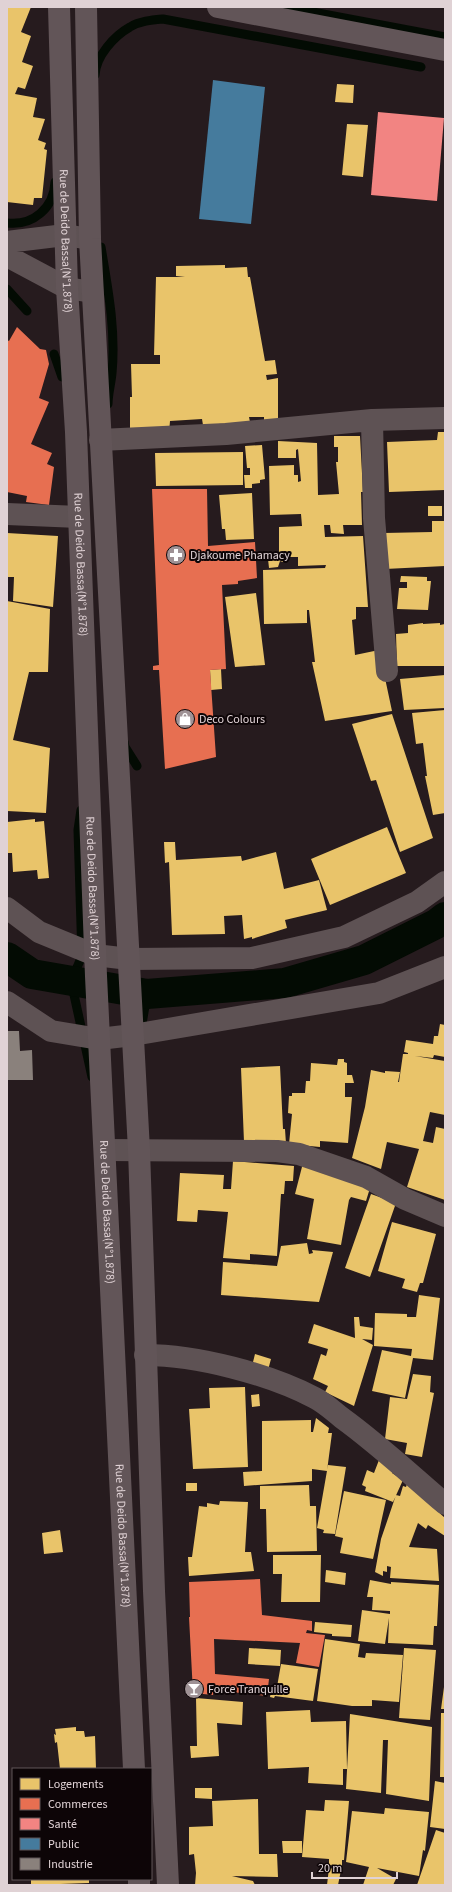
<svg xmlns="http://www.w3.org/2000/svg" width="452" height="1892" font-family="'Source Sans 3',sans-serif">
<rect width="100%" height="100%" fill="#261b1e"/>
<!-- homes -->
<path fill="#e9c46a" d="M 7,7 L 31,7 L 21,32 L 31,36 L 22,62 L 33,66 L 25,89 L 18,87 L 15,94 L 37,98 L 33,117 L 45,119 L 38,140 L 46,143 L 44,149 L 47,150 L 42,198 L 34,198 L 33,205 L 7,202 Z
M 337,84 L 354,85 L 353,103 L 335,102 Z
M 347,124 L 368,125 L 363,177 L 342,175 Z
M 225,265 L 225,268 L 247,267 L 248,277 L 250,277 L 265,361 L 275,360 L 277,374 L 266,375 L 267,380 L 278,378 L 278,421 L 264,420 L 264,417 L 249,417 L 250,422 L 203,425 L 202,419 L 170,421 L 169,433 L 130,433 L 130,397 L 132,397 L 131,364 L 160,364 L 160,355 L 154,355 L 156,277 L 185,277 L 176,276 L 176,266 Z
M 438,432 L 445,432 L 445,490 L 389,492 L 387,442 L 437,440 Z
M 334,436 L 360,436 L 363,492 L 361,492 L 362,525 L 343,525 L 344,534 L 331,533 L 330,525 L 324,525 L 325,537 L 363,536 L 368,607 L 356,607 L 356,619 L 352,620 L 355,655 L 379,650 L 392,711 L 325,721 L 312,662 L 315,662 L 309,610 L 307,610 L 307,623 L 264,624 L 263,570 L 325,568 L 326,565 L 298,566 L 298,557 L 279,557 L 279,527 L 302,526 L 301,514 L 270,515 L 269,466 L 294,465 L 294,475 L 298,475 L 298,482 L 301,481 L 298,449 L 296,450 L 296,458 L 278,458 L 278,441 L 317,443 L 318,495 L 339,494 L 336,462 L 338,462 L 338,447 L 334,447 Z
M 262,445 L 265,479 L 260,480 L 260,483 L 252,484 L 252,488 L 245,488 L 244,475 L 250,475 L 250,468 L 247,468 L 245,446 Z
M 243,452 L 243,485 L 156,486 L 155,453 Z
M 252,493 L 254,539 L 226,540 L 225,529 L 222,529 L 219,495 Z
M 428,506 L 442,506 L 442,516 L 428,516 Z
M 432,521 L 445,521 L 445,566 L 385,569 L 384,533 L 432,532 Z
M 7,533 L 58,536 L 53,607 L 13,601 L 14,577 L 7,577 Z
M 276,557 L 284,559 L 283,562 L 280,561 L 278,567 L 269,568 L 268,559 Z
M 401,576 L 427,577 L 427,581 L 431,581 L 428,610 L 397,609 L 399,588 L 407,588 L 407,582 L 400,582 Z
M 256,593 L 265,665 L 235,667 L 225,597 Z
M 7,601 L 50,609 L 48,672 L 29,672 L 13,740 L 50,748 L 46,813 L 7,811 Z
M 423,623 L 423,624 L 440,623 L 440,625 L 445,624 L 445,666 L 397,666 L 396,634 L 408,633 L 408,625 Z
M 221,669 L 222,689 L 211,690 L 210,670 Z
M 445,675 L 445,708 L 404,710 L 400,679 Z
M 445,710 L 445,813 L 433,815 L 425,776 L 427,776 L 423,743 L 416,744 L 412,713 Z
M 392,714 L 433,838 L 400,852 L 376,780 L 371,781 L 352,724 Z
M 35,819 L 35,822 L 44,821 L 49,878 L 38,879 L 37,870 L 13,872 L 12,853 L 7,853 L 7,822 Z
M 387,827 L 406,873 L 330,905 L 311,859 Z
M 164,842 L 175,842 L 176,860 L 241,856 L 242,861 L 276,852 L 284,889 L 319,880 L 327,910 L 285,920 L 287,928 L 252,939 L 252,937 L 244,939 L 242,915 L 224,916 L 225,934 L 172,935 L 169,862 L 165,863 Z
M 440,1024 L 445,1025 L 445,1057 L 434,1055 L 433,1058 L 415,1056 L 445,1061 L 445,1115 L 430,1112 L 423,1141 L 433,1143 L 436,1127 L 445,1129 L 445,1200 L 407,1187 L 419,1149 L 387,1142 L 381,1169 L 352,1158 L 365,1107 L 371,1070 L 385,1073 L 385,1071 L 400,1072 L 398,1082 L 399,1082 L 403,1054 L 408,1054 L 408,1053 L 404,1052 L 406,1040 L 433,1044 L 434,1036 L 438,1036 Z
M 338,1059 L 344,1059 L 344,1062 L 347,1063 L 347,1075 L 352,1075 L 354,1083 L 345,1083 L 345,1097 L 352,1097 L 348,1143 L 320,1141 L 320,1147 L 289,1144 L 292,1114 L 288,1113 L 289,1096 L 292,1096 L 292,1093 L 305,1093 L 306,1081 L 310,1081 L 311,1063 L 337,1065 Z
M 280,1066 L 283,1129 L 285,1129 L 286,1144 L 244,1142 L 241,1068 Z
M 233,1161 L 294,1166 L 293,1181 L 285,1181 L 284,1194 L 281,1194 L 277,1256 L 250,1254 L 250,1260 L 223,1258 L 228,1212 L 198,1210 L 197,1222 L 177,1221 L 180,1173 L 224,1175 L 223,1189 L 231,1189 Z
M 303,1163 L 370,1188 L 366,1201 L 351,1197 L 349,1200 L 341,1245 L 307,1239 L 314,1199 L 295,1194 Z
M 371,1194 L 396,1203 L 370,1277 L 345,1268 Z
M 392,1222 L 436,1234 L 423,1283 L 420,1283 L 417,1292 L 402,1288 L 405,1279 L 378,1271 Z
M 307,1243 L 309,1254 L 313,1253 L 312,1250 L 333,1252 L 319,1302 L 221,1295 L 223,1262 L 277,1266 L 281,1246 Z
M 419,1295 L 440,1298 L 433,1360 L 413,1358 L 405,1398 L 372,1391 L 382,1350 L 411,1356 L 412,1349 L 374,1346 L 375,1313 L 407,1314 L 407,1317 L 416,1317 Z
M 354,1317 L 359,1317 L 360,1326 L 373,1328 L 372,1340 L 362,1339 L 373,1345 L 354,1406 L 325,1392 L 328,1386 L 313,1379 L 321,1354 L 326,1356 L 328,1349 L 308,1343 L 314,1324 L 355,1338 Z
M 255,1354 L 271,1359 L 268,1370 L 252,1366 Z
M 413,1374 L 431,1376 L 430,1392 L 434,1393 L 422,1457 L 405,1454 L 407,1443 L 385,1439 L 390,1397 L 407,1399 Z
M 245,1387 L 248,1467 L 193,1469 L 189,1409 L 210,1408 L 209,1388 Z
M 259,1394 L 260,1406 L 252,1407 L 251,1395 Z
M 316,1418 L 329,1428 L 328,1433 L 332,1433 L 327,1471 L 312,1469 L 312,1481 L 244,1486 L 243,1472 L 262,1471 L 262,1421 L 311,1420 L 311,1432 L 313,1432 Z
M 379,1460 L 393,1470 L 392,1473 L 403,1480 L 393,1502 L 365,1491 L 366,1487 L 362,1485 L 367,1470 L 374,1473 Z
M 328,1465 L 346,1467 L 335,1534 L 323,1533 L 324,1530 L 317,1528 Z
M 186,1483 L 197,1483 L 197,1491 L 186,1491 Z
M 407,1484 L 445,1518 L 445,1536 L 428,1525 L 426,1529 L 418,1523 L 409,1547 L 437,1549 L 439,1581 L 390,1578 L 391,1567 L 387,1566 L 387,1572 L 383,1571 L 383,1576 L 375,1572 L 381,1539 L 396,1495 L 400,1496 L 403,1486 L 406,1487 Z
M 309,1485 L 310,1506 L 316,1506 L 317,1551 L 267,1552 L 266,1509 L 260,1509 L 260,1486 Z
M 344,1491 L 386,1500 L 373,1559 L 340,1553 L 343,1538 L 335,1536 Z
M 220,1501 L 248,1502 L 245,1552 L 251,1552 L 254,1571 L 189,1576 L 188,1557 L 192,1557 L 199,1506 L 207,1507 L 207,1503 L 219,1505 Z
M 60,1530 L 63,1552 L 44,1554 L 42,1533 Z
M 273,1555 L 321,1555 L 320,1602 L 281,1602 L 282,1574 L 273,1574 Z
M 326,1570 L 346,1573 L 345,1585 L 325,1582 Z
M 370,1580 L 391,1584 L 391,1582 L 439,1585 L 437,1626 L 434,1626 L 433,1645 L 388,1643 L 389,1618 L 385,1644 L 358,1641 L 362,1610 L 390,1614 L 390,1611 L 372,1610 L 373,1597 L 367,1597 Z
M 315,1622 L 352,1625 L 351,1637 L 332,1636 L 332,1634 L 314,1632 Z
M 325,1639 L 360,1644 L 358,1657 L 365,1658 L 366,1653 L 403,1655 L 399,1702 L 372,1700 L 372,1706 L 352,1706 L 317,1701 Z
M 249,1648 L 281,1650 L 280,1666 L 248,1664 Z
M 404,1648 L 436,1650 L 430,1720 L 399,1718 Z
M 281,1664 L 318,1669 L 313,1701 L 275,1696 L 274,1698 L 270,1697 L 272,1686 L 277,1687 Z
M 444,1687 L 445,1687 L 445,1709 L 441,1709 Z
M 196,1698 L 243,1702 L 242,1725 L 217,1723 L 219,1756 L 191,1758 L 190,1746 L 197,1746 Z
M 310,1710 L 311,1722 L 346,1721 L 347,1769 L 343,1769 L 343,1785 L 308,1783 L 309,1767 L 268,1769 L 266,1712 Z
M 441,1713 L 445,1713 L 445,1777 L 440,1777 Z
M 350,1714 L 432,1727 L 429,1801 L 386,1794 L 388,1740 L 383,1740 L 381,1793 L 346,1789 Z
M 76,1727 L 76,1731 L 84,1731 L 85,1737 L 95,1736 L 96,1769 L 60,1769 L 57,1742 L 55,1743 L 54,1734 L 56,1735 L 55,1729 Z
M 435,1781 L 445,1783 L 445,1829 L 430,1827 Z
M 195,1788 L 212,1788 L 212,1799 L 195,1798 Z
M 258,1799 L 259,1854 L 277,1854 L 278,1877 L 232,1876 L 253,1881 L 255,1885 L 195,1885 L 196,1873 L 194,1854 L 189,1855 L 189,1827 L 213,1826 L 212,1801 Z
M 325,1800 L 349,1801 L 344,1860 L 342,1860 L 342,1866 L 329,1865 L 329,1859 L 302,1857 L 306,1810 L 324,1811 Z
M 385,1808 L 429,1812 L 425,1851 L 423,1850 L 419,1876 L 377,1868 L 396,1879 L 393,1885 L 363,1885 L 369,1867 L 346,1862 L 352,1811 L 384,1814 Z
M 436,1830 L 445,1833 L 445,1885 L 417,1885 Z
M 282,1841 L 302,1841 L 302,1853 L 283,1853 Z
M 329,1868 L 341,1870 L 338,1885 L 327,1885 Z
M 31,1879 L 89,1879 L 89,1883 L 31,1885 Z"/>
<!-- shops -->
<path fill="#e76f51" d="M 17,327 L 40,349 L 46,350 L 49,364 L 39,398 L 49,402 L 31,444 L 52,453 L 47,464 L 54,467 L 49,505 L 26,502 L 27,496 L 7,492 L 7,340 L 9,341 Z
M 152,489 L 207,489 L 208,546 L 255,542 L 257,578 L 238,581 L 238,584 L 222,585 L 226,669 L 210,670 L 216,757 L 165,769 L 159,670 L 153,670 L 153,666 L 159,665 Z
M 260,1579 L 262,1615 L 312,1621 L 312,1631 L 307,1630 L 306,1633 L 325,1635 L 319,1667 L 296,1663 L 300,1643 L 214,1639 L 215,1674 L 269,1679 L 267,1696 L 214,1690 L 213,1695 L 193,1693 L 189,1617 L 190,1617 L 189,1582 Z"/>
<!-- health -->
<path fill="#f28482" d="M 378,112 L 444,118 L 437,201 L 371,195 Z"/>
<!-- public -->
<path fill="#457b9d" d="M 213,80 L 265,87 L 251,224 L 199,219 Z"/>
<!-- industry -->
<path fill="#8a817c" d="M 7,1031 L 19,1031 L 20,1051 L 32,1050 L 33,1080 L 7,1080 Z"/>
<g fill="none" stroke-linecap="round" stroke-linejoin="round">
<!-- stream -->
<path stroke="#030b03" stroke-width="9" d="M 286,7 L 445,37
M 95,75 C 96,56 114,36 130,27 C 140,21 152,20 163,19 L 421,67
M 7,223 C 33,226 54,208 55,182
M 101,247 C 108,289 116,330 112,373 C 111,384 108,394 108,404
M 7,289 L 27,311
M 54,354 L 62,377
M 124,742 L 125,747 L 137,766
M 81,810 L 78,830 L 82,956 L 71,981 L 92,1077
M 141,1030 L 147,994"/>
<!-- canal -->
<path stroke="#030b03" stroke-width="30" d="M 7,957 L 32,974 L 147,994 L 285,983 L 364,960 L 436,924 L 445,917"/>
<!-- street -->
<path stroke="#5e5254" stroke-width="22" d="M 7,242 L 65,235 L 90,239
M 7,256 L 67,288 L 92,292
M 372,420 L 374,518 L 387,671
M 100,440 L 226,434 L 372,420 L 445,418
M 7,514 L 79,517
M 7,908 L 39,932 L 95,955 L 129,959 L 252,958 L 344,937 L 417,902 L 445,882
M 7,1002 L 51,1031 L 99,1039 L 133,1035 L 379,993 L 445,967
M 105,1150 L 277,1151 L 299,1154 L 366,1177 L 405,1199 L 445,1216
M 145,1355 C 197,1355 269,1374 315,1398 C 325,1403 333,1411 342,1418 C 378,1444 411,1475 445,1504"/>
<!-- secondary -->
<g stroke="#625558" stroke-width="22">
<path id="s1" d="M 59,7 L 67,288 L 76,432 L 96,976 L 134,1769"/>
<path d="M 86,7 L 90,239 L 139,1150 L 154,1591 L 168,1885"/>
<path d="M 218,7 L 445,50"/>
<path d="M 139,1879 L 139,1885"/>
</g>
</g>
<!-- icons -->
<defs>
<g id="pharmacy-disc" transform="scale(1)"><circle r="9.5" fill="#9f9295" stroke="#0d0507"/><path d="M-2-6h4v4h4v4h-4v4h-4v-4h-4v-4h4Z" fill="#fff"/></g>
<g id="shop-disc" transform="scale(1)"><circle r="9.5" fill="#9f9295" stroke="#0d0507"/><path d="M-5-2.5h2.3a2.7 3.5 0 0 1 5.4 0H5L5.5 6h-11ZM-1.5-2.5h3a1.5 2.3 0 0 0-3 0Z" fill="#fff"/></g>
<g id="bar-disc" transform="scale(1)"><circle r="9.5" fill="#9f9295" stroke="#0d0507"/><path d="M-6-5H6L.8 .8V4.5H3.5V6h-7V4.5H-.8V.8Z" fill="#fff"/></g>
</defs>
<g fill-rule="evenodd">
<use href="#pharmacy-disc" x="176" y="555"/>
<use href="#shop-disc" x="185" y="719"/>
<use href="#bar-disc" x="194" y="1689"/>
</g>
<g text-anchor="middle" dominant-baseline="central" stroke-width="4" stroke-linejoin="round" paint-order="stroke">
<!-- street labels -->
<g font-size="12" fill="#e0d2d5" stroke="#0d0507">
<text stroke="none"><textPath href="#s1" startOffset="234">Rue de Deido Bassa(N°1.878)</textPath></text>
<text stroke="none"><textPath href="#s1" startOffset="558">Rue de Deido Bassa(N°1.878)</textPath></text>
<text stroke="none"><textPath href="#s1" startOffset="882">Rue de Deido Bassa(N°1.878)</textPath></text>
<text stroke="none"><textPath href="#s1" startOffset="1206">Rue de Deido Bassa(N°1.878)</textPath></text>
<text stroke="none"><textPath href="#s1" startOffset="1530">Rue de Deido Bassa(N°1.878)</textPath></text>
</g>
<!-- poi labels -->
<g font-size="12" fill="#e0d2d5" stroke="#0d0507" text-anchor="start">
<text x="190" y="555">Djakoume Phamacy</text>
<text x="199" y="719">Deco Colours</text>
<text x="208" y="1689">Force Tranquille</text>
</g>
</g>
<!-- border -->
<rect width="452" height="1892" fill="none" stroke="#e0d2d5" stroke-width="16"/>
<!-- legend -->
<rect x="12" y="1768" width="140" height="112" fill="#0d0507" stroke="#615759"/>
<rect x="20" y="1778" width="20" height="12" fill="#e9c46a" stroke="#615759"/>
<text x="48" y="1788" font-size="12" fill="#e0d2d5">Logements</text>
<rect x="20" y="1798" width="20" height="12" fill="#e76f51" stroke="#615759"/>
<text x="48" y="1808" font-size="12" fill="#e0d2d5">Commerces</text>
<rect x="20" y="1818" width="20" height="12" fill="#f28482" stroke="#615759"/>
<text x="48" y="1828" font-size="12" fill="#e0d2d5">Santé</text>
<rect x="20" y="1838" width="20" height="12" fill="#457b9d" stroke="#615759"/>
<text x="48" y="1848" font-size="12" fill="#e0d2d5">Public</text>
<rect x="20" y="1858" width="20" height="12" fill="#8a817c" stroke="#615759"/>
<text x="48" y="1868" font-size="12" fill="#e0d2d5">Industrie</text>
<!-- scale -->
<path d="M312 1872v6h85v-6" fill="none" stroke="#e0d2d5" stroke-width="2"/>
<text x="318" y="1872" font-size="12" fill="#e0d2d5" stroke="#0d0507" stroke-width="3" paint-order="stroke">20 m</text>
</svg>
